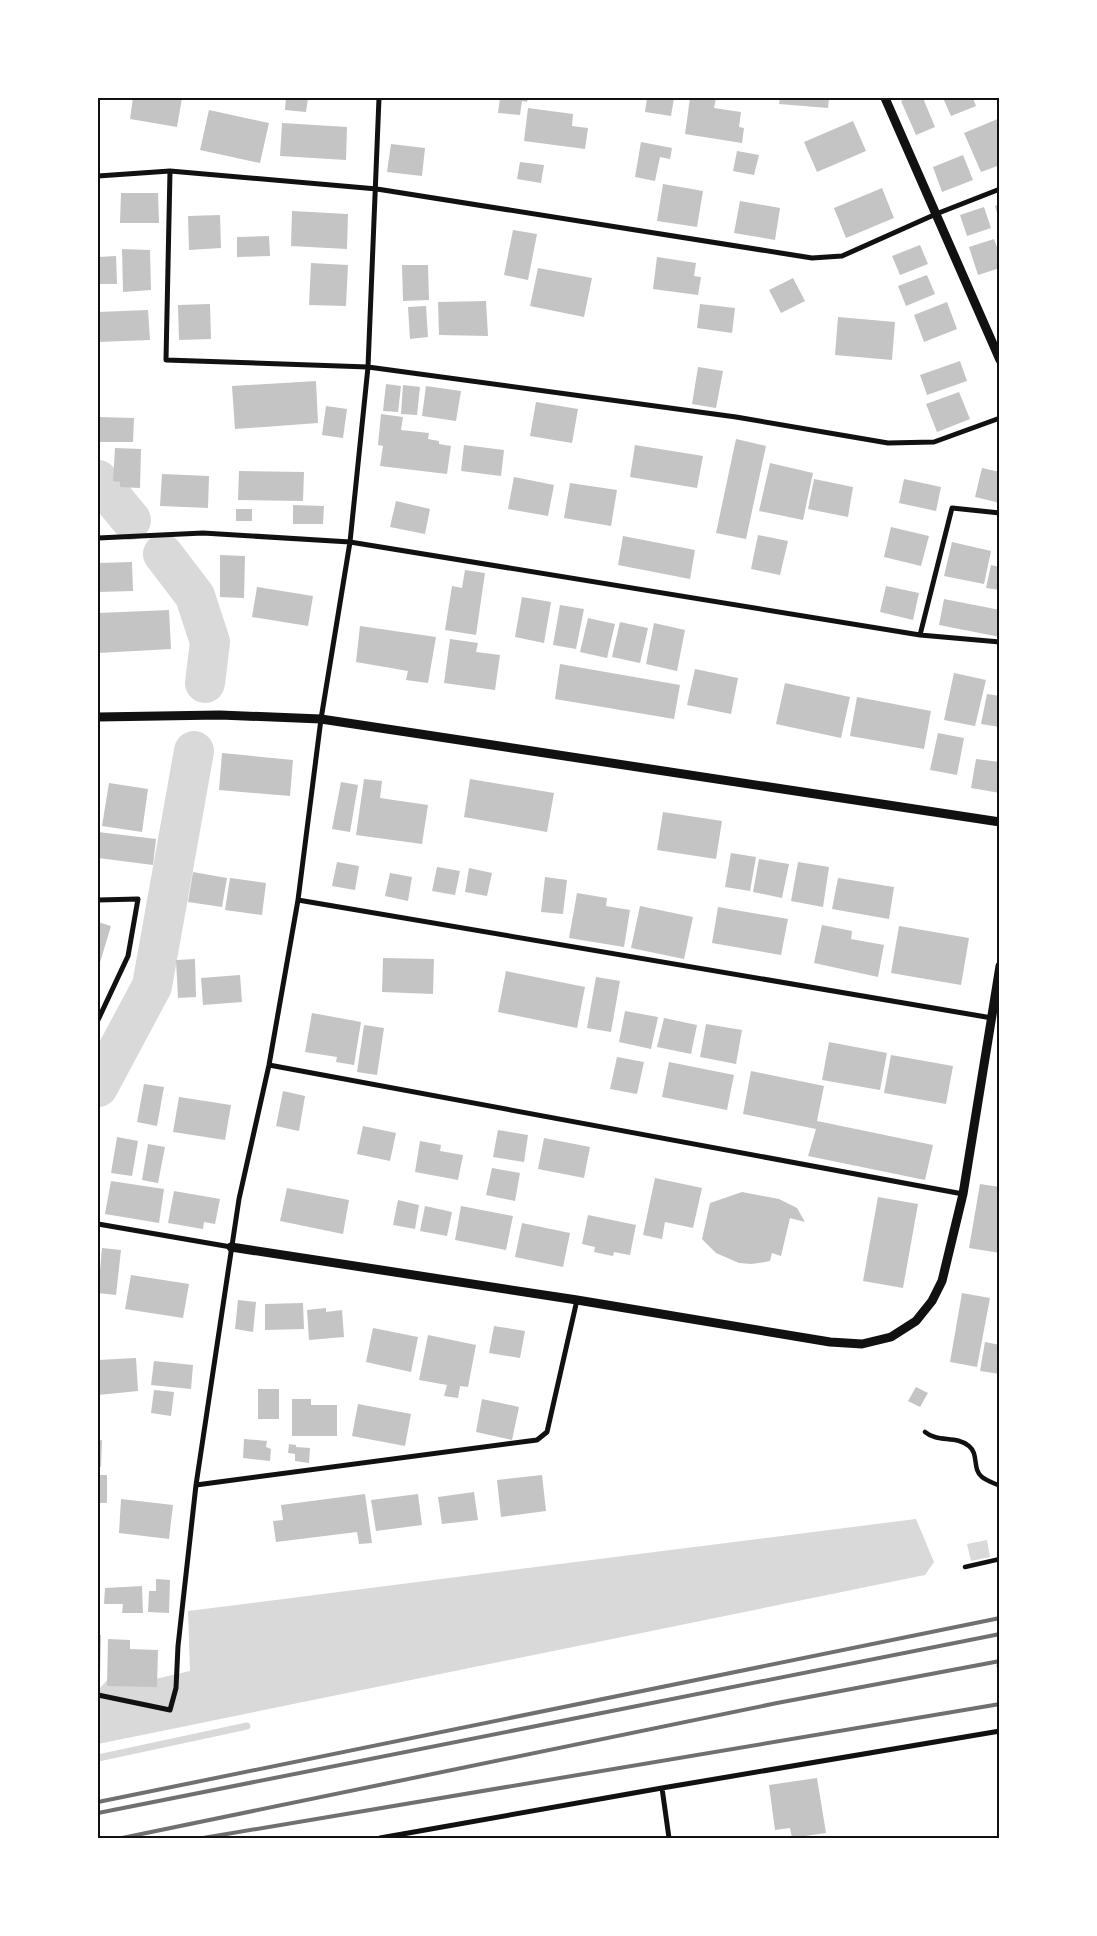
<svg xmlns="http://www.w3.org/2000/svg" width="1097" height="1936" font-family="Karla,sans-serif">
<rect width="100%" height="100%" fill="#fff"/>
<!-- water -->
<path fill="#d9d9d9" d="M 916,1519 L 934,1562 L 925,1575 L 98,1744 L 98,1690 L 110,1677 L 155,1679 L 190,1671 L 188,1611 Z
M 987,1540 L 990,1557 L 971,1561 L 967,1544 Z"/>
<g fill="none" stroke-linecap="round" stroke-linejoin="round">
<!-- stream -->
<path stroke="#d9d9d9" stroke-width="7" d="M 98,1758 L 247,1726"/>
<!-- river -->
<path stroke="#d9d9d9" stroke-width="40" d="M 98,480 L 131,520
M 163,554 L 195,596 L 210,642 L 205,683
M 98,1087 L 152,986 L 194,751"/>
</g>
<!-- building -->
<path fill="#c4c4c4" d="M 133,98 L 182,98 L 177,127 L 130,119 Z
M 286,98 L 308,98 L 306,112 L 285,110 Z
M 500,98 L 528,98 L 527,102 L 522,101 L 520,115 L 498,113 Z
M 647,98 L 674,98 L 671,116 L 645,112 Z
M 690,98 L 716,98 L 714,108 L 741,112 L 739,127 L 744,128 L 742,143 L 685,134 Z
M 780,98 L 829,98 L 828,108 L 779,104 Z
M 909,98 L 923,98 L 935,127 L 916,135 L 901,101 Z
M 943,98 L 973,98 L 976,106 L 951,116 Z
M 528,108 L 573,114 L 572,126 L 588,128 L 585,149 L 524,141 Z
M 209,110 L 269,123 L 260,163 L 200,150 Z
M 1000,118 L 1000,165 L 981,172 L 964,133 Z
M 853,121 L 866,151 L 817,172 L 804,142 Z
M 282,123 L 347,127 L 346,160 L 280,156 Z
M 641,142 L 672,148 L 670,159 L 660,157 L 655,181 L 635,177 Z
M 391,144 L 425,148 L 422,176 L 387,172 Z
M 737,151 L 759,155 L 754,175 L 733,171 Z
M 963,155 L 973,180 L 942,192 L 933,167 Z
M 520,162 L 544,165 L 541,183 L 517,179 Z
M 663,184 L 703,191 L 697,227 L 657,221 Z
M 882,188 L 894,218 L 846,238 L 834,208 Z
M 121,193 L 158,193 L 159,223 L 120,223 Z
M 740,201 L 780,208 L 775,240 L 734,233 Z
M 1000,204 L 1000,219 L 999,219 L 995,206 Z
M 984,207 L 991,228 L 967,236 L 960,215 Z
M 292,211 L 348,214 L 347,249 L 291,246 Z
M 220,215 L 221,248 L 189,250 L 188,216 Z
M 513,230 L 537,234 L 528,280 L 504,275 Z
M 269,236 L 270,256 L 237,257 L 237,237 Z
M 994,239 L 1000,256 L 1000,268 L 978,275 L 969,247 Z
M 920,245 L 928,264 L 900,275 L 892,256 Z
M 122,249 L 150,250 L 151,290 L 123,292 Z
M 116,256 L 117,284 L 98,284 L 98,257 Z
M 657,257 L 696,263 L 694,276 L 701,277 L 698,295 L 653,289 Z
M 311,263 L 348,265 L 346,306 L 309,305 Z
M 402,265 L 428,265 L 429,300 L 403,301 Z
M 538,268 L 592,278 L 584,317 L 530,306 Z
M 927,275 L 935,294 L 906,306 L 898,286 Z
M 793,278 L 805,301 L 781,313 L 769,290 Z
M 486,301 L 488,336 L 439,335 L 438,302 Z
M 947,302 L 957,329 L 924,342 L 914,315 Z
M 210,304 L 211,339 L 179,340 L 178,305 Z
M 700,304 L 735,308 L 732,333 L 697,328 Z
M 426,306 L 428,337 L 410,339 L 408,307 Z
M 148,310 L 150,340 L 98,342 L 98,312 Z
M 838,317 L 895,322 L 892,360 L 835,355 Z
M 960,361 L 967,381 L 927,395 L 920,375 Z
M 698,367 L 723,371 L 716,408 L 692,404 Z
M 316,381 L 318,423 L 235,429 L 232,386 Z
M 386,384 L 401,386 L 398,412 L 383,411 Z
M 403,385 L 420,387 L 417,415 L 401,414 Z
M 426,386 L 461,391 L 456,421 L 422,416 Z
M 959,392 L 970,419 L 937,432 L 926,404 Z
M 536,402 L 578,409 L 572,443 L 530,436 Z
M 326,406 L 347,409 L 343,438 L 322,435 Z
M 381,414 L 403,417 L 401,430 L 429,433 L 428,439 L 439,441 L 439,444 L 451,446 L 447,474 L 380,466 L 383,446 L 378,445 Z
M 98,417 L 134,418 L 133,442 L 98,442 Z
M 736,439 L 766,446 L 746,539 L 716,533 Z
M 464,445 L 504,450 L 501,476 L 461,471 Z
M 635,445 L 703,456 L 697,488 L 630,477 Z
M 115,448 L 141,449 L 140,488 L 120,487 L 120,482 L 113,481 Z
M 770,463 L 813,473 L 803,520 L 759,511 Z
M 982,468 L 1000,472 L 1000,503 L 975,497 Z
M 239,471 L 304,472 L 303,501 L 238,500 Z
M 162,474 L 209,476 L 208,508 L 160,506 Z
M 514,477 L 554,485 L 548,516 L 508,509 Z
M 814,479 L 853,487 L 848,517 L 808,509 Z
M 904,479 L 941,487 L 936,511 L 899,503 Z
M 570,483 L 617,490 L 611,526 L 564,518 Z
M 396,501 L 430,509 L 425,534 L 390,527 Z
M 293,505 L 324,506 L 323,524 L 293,524 Z
M 236,509 L 252,509 L 252,521 L 236,521 Z
M 891,527 L 929,536 L 921,566 L 884,557 Z
M 758,535 L 788,541 L 780,575 L 751,569 Z
M 623,536 L 695,550 L 690,579 L 618,565 Z
M 952,542 L 991,551 L 984,584 L 944,576 Z
M 220,555 L 245,556 L 244,598 L 220,597 Z
M 132,562 L 133,591 L 98,592 L 98,563 Z
M 991,565 L 1000,567 L 1000,590 L 986,588 Z
M 465,570 L 485,573 L 476,635 L 445,630 L 452,586 L 462,588 Z
M 886,586 L 919,593 L 913,620 L 880,612 Z
M 257,587 L 313,596 L 308,626 L 252,617 Z
M 522,597 L 551,602 L 544,643 L 515,637 Z
M 944,599 L 1000,610 L 1000,637 L 939,625 Z
M 560,605 L 584,609 L 576,649 L 553,645 Z
M 169,610 L 171,649 L 98,653 L 98,613 Z
M 588,618 L 615,624 L 607,658 L 580,652 Z
M 620,622 L 648,628 L 640,663 L 612,657 Z
M 654,623 L 685,630 L 677,671 L 646,664 Z
M 360,626 L 436,637 L 428,683 L 406,680 L 408,671 L 356,662 Z
M 450,639 L 478,643 L 476,652 L 500,655 L 495,690 L 444,683 Z
M 560,664 L 680,685 L 674,719 L 555,699 Z
M 695,669 L 738,678 L 731,714 L 687,705 Z
M 954,673 L 986,680 L 975,726 L 944,720 Z
M 785,683 L 850,697 L 841,738 L 776,724 Z
M 987,694 L 1000,696 L 1000,727 L 981,724 Z
M 857,697 L 931,711 L 924,749 L 850,736 Z
M 938,733 L 964,738 L 957,775 L 930,770 Z
M 222,753 L 293,760 L 290,796 L 219,790 Z
M 976,759 L 1000,762 L 1000,793 L 971,788 Z
M 364,779 L 382,781 L 380,798 L 428,805 L 422,844 L 356,835 Z
M 470,779 L 554,793 L 547,832 L 464,817 Z
M 341,782 L 358,785 L 350,832 L 332,829 Z
M 109,783 L 148,789 L 142,832 L 102,826 Z
M 663,812 L 722,821 L 716,859 L 657,850 Z
M 98,832 L 156,839 L 153,865 L 98,858 Z
M 731,853 L 756,857 L 750,891 L 725,887 Z
M 759,859 L 789,864 L 782,898 L 753,892 Z
M 337,862 L 359,866 L 355,890 L 332,886 Z
M 798,862 L 829,867 L 823,907 L 791,901 Z
M 437,867 L 460,871 L 455,895 L 432,891 Z
M 469,868 L 492,873 L 487,896 L 465,892 Z
M 193,872 L 227,878 L 222,907 L 188,902 Z
M 390,873 L 412,877 L 408,901 L 385,896 Z
M 545,877 L 567,880 L 563,914 L 541,912 Z
M 230,878 L 266,883 L 262,915 L 225,910 Z
M 838,878 L 894,887 L 889,919 L 832,909 Z
M 577,893 L 607,898 L 606,906 L 630,910 L 624,947 L 569,938 Z
M 640,906 L 693,917 L 684,959 L 631,948 Z
M 718,907 L 788,919 L 781,955 L 712,943 Z
M 98,922 L 111,926 L 98,969 Z
M 822,925 L 852,931 L 851,939 L 884,945 L 878,977 L 814,963 Z
M 899,926 L 969,938 L 961,985 L 891,973 Z
M 383,958 L 434,959 L 433,994 L 382,992 Z
M 195,959 L 196,997 L 178,998 L 176,960 Z
M 506,971 L 585,987 L 577,1028 L 498,1012 Z
M 240,975 L 242,1002 L 203,1005 L 201,978 Z
M 596,977 L 620,981 L 611,1032 L 587,1028 Z
M 625,1011 L 658,1017 L 651,1049 L 619,1042 Z
M 312,1013 L 361,1022 L 354,1065 L 336,1062 L 337,1057 L 305,1052 Z
M 664,1018 L 697,1025 L 691,1054 L 657,1047 Z
M 706,1024 L 742,1030 L 736,1064 L 700,1057 Z
M 364,1025 L 384,1028 L 377,1075 L 357,1072 Z
M 829,1042 L 887,1053 L 880,1090 L 822,1080 Z
M 891,1055 L 953,1066 L 946,1104 L 884,1093 Z
M 617,1057 L 644,1062 L 637,1094 L 610,1089 Z
M 669,1062 L 734,1075 L 727,1110 L 662,1097 Z
M 751,1071 L 824,1086 L 817,1121 L 933,1145 L 925,1180 L 808,1156 L 816,1129 L 743,1114 Z
M 144,1084 L 164,1087 L 157,1126 L 137,1122 Z
M 283,1091 L 305,1096 L 299,1131 L 276,1126 Z
M 179,1097 L 231,1105 L 225,1140 L 173,1132 Z
M 363,1126 L 396,1133 L 390,1161 L 357,1154 Z
M 498,1130 L 528,1135 L 524,1162 L 493,1157 Z
M 117,1137 L 138,1141 L 132,1176 L 111,1173 Z
M 544,1138 L 590,1147 L 584,1178 L 538,1169 Z
M 420,1141 L 441,1145 L 440,1151 L 463,1155 L 458,1180 L 415,1172 Z
M 148,1144 L 165,1147 L 158,1183 L 142,1180 Z
M 492,1168 L 520,1173 L 515,1201 L 486,1195 Z
M 655,1178 L 702,1188 L 693,1228 L 665,1222 L 662,1239 L 643,1235 Z
M 111,1181 L 164,1189 L 159,1223 L 105,1214 Z
M 980,1184 L 1000,1187 L 1000,1253 L 969,1248 Z
M 287,1188 L 349,1200 L 343,1234 L 280,1221 Z
M 174,1191 L 220,1199 L 215,1224 L 204,1222 L 203,1229 L 168,1223 Z
M 742,1192 L 779,1199 L 797,1208 L 805,1222 L 790,1218 L 781,1256 L 772,1253 L 770,1261 L 765,1262 L 751,1264 L 739,1263 L 716,1253 L 702,1239 L 710,1203 Z
M 878,1197 L 918,1204 L 903,1288 L 863,1281 Z
M 398,1200 L 419,1205 L 415,1229 L 393,1225 Z
M 425,1206 L 452,1212 L 447,1236 L 420,1231 Z
M 461,1206 L 513,1216 L 506,1250 L 455,1240 Z
M 588,1215 L 636,1225 L 630,1255 L 614,1252 L 613,1256 L 594,1252 L 595,1247 L 582,1244 Z
M 522,1223 L 570,1233 L 563,1267 L 515,1257 Z
M 102,1248 L 121,1250 L 116,1295 L 98,1293 Z
M 131,1275 L 189,1284 L 183,1318 L 125,1309 Z
M 962,1293 L 990,1298 L 977,1367 L 950,1362 Z
M 238,1300 L 256,1302 L 253,1332 L 235,1329 Z
M 303,1303 L 304,1329 L 265,1330 L 265,1304 Z
M 326,1308 L 326,1312 L 342,1310 L 344,1337 L 309,1340 L 307,1310 Z
M 494,1326 L 525,1331 L 520,1358 L 489,1353 Z
M 373,1328 L 418,1337 L 411,1372 L 366,1362 Z
M 428,1335 L 476,1345 L 468,1387 L 460,1386 L 458,1398 L 444,1396 L 447,1385 L 419,1380 Z
M 985,1342 L 1000,1345 L 1000,1374 L 980,1371 Z
M 136,1358 L 138,1391 L 98,1395 L 98,1360 Z
M 154,1361 L 193,1365 L 191,1389 L 151,1385 Z
M 916,1387 L 928,1393 L 920,1407 L 908,1401 Z
M 258,1389 L 279,1389 L 279,1419 L 258,1419 Z
M 154,1390 L 174,1392 L 171,1416 L 151,1413 Z
M 292,1399 L 311,1399 L 311,1405 L 337,1405 L 337,1436 L 292,1436 Z
M 482,1399 L 519,1407 L 512,1440 L 476,1432 Z
M 358,1404 L 411,1414 L 405,1446 L 352,1436 Z
M 244,1439 L 267,1441 L 266,1447 L 271,1449 L 270,1461 L 243,1458 Z
M 102,1440 L 101,1467 L 98,1467 L 98,1441 Z
M 289,1444 L 296,1445 L 296,1447 L 310,1448 L 309,1463 L 295,1461 L 295,1454 L 288,1453 Z
M 98,1475 L 107,1475 L 107,1503 L 98,1503 Z
M 542,1475 L 546,1511 L 501,1517 L 497,1480 Z
M 474,1492 L 478,1520 L 442,1524 L 438,1497 Z
M 365,1494 L 372,1543 L 359,1544 L 357,1532 L 276,1542 L 273,1521 L 283,1520 L 281,1505 Z
M 418,1494 L 422,1525 L 376,1531 L 371,1500 Z
M 121,1499 L 173,1505 L 169,1539 L 119,1533 Z
M 156,1579 L 170,1580 L 169,1613 L 148,1612 L 149,1591 L 156,1591 Z
M 142,1586 L 143,1613 L 122,1613 L 123,1604 L 104,1604 L 105,1588 Z
M 98,1635 L 101,1635 L 100,1677 L 98,1677 Z
M 108,1639 L 130,1640 L 130,1649 L 158,1650 L 157,1687 L 107,1686 Z
M 1000,1664 L 1000,1676 L 999,1676 L 996,1665 Z
M 817,1778 L 826,1833 L 792,1838 L 790,1828 L 775,1830 L 769,1785 Z"/>
<g fill="none" stroke-linecap="round" stroke-linejoin="round">
<!-- pedestrian -->
<path stroke="#111" stroke-width="4.5" d="M 925,1432 C 938,1443 956,1435 969,1446 C 979,1454 972,1469 982,1477 C 987,1481 994,1483 1000,1486
M 965,1567 L 1000,1559"/>
<!-- minor -->
<path stroke="#111" stroke-width="5" d="M 379,98 L 368,367 L 350,542 L 321,719 L 298,900 L 269,1065 L 239,1199 L 196,1485 L 537,1440 L 547,1432 L 577,1300
M 170,171 L 166,360 L 368,367 L 736,417 L 888,443 L 934,442 L 1000,418
M 98,176 L 170,171 L 377,189 L 812,258 L 842,256 L 936,214 L 1000,189
M 98,538 L 203,533 L 350,542 L 920,635 L 1000,642
M 920,635 L 952,508 L 1000,513
M 98,900 L 138,899 L 128,956 L 98,1020
M 298,900 L 992,1018
M 269,1065 L 963,1194
M 98,1224 L 231,1247
M 98,1695 L 170,1710 L 176,1688 L 178,1646 L 196,1485
M 662,1788 L 669,1838
M 380,1838 L 662,1788 L 1000,1731"/>
<!-- tertiary -->
<path stroke="#111" stroke-width="9" d="M 885,98 L 1000,360
M 98,717 L 220,715 L 321,719 L 1000,822
M 231,1247 L 577,1300 L 830,1342 L 862,1344 L 891,1337 L 916,1321 L 932,1301 L 942,1281 L 963,1194 L 1000,966"/>
<!-- rail -->
<path stroke="#707070" stroke-width="4" d="M 98,1802 L 1000,1618
M 98,1813 L 1000,1634
M 122,1838 L 777,1703 L 1000,1661
M 203,1838 L 1000,1704"/>
</g>
<!-- border -->
<rect width="1097" height="1936" fill="none" stroke="#ffffff" stroke-width="198"/>
<rect x="99" y="99" width="899" height="1738" fill="none" stroke="#111" stroke-width="2"/>
</svg>
